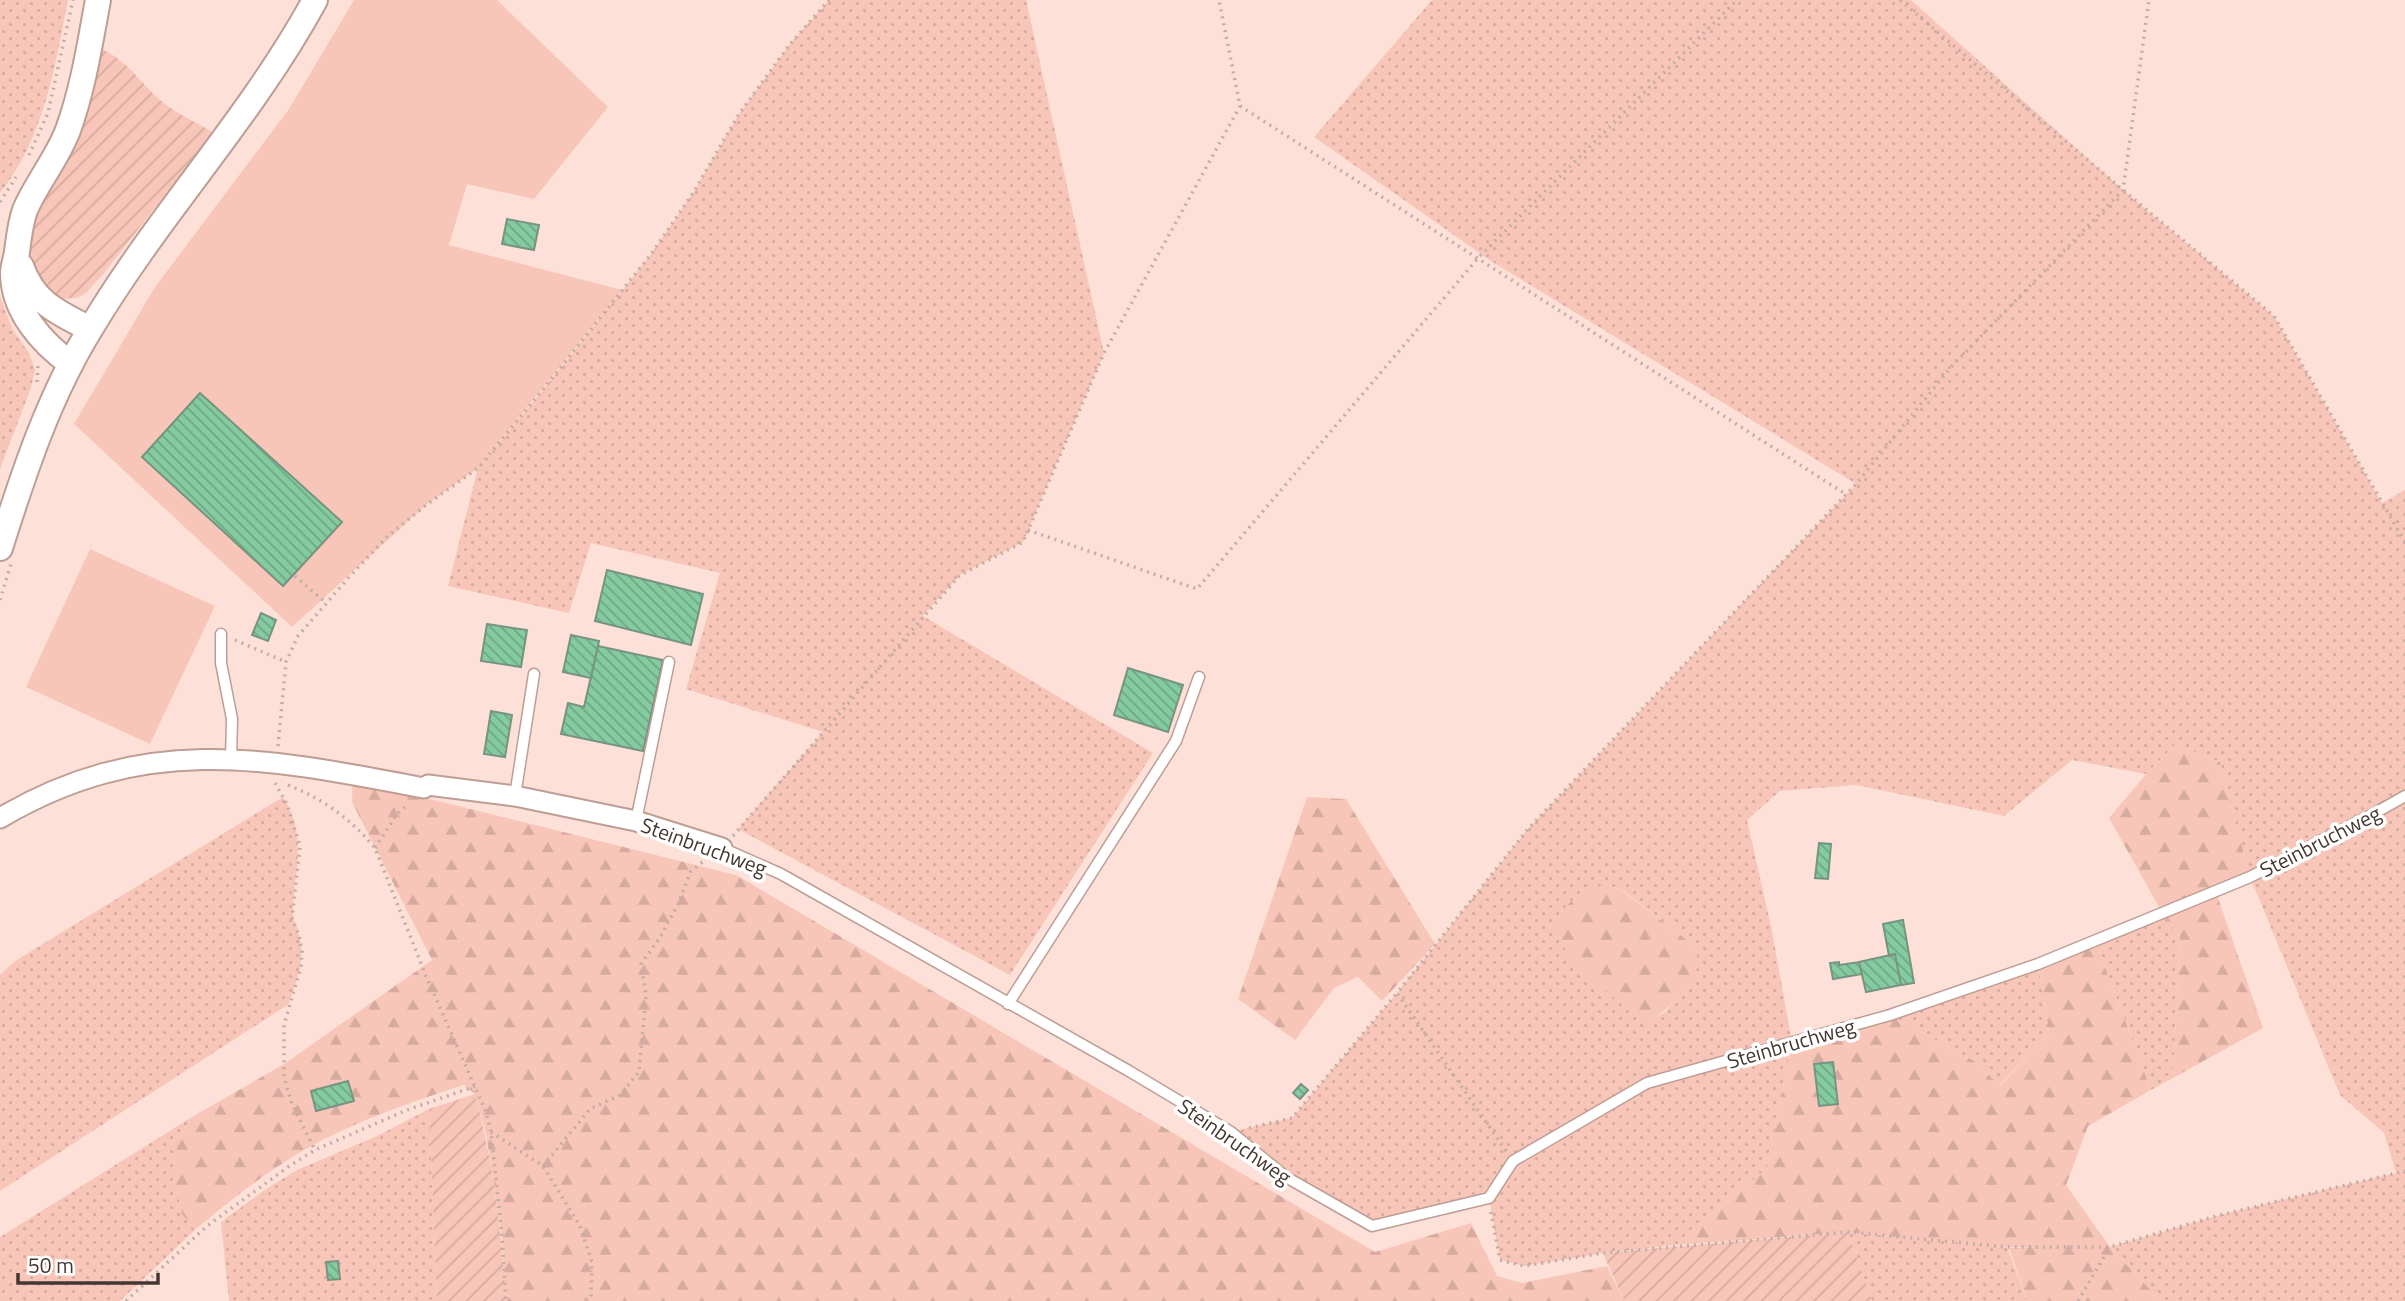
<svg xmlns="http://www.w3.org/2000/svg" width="2405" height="1301" font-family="'Titillium Web',sans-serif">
<defs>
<pattern id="grass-dots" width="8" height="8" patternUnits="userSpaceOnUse" patternTransform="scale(1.75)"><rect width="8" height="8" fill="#f8c6b8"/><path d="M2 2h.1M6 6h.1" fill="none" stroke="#d6ab9f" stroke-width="1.8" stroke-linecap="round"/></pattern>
<pattern id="forest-firs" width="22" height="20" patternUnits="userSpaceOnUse" patternTransform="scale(1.75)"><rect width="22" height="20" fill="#f8c6b8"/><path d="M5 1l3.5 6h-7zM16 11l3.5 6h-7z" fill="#d6ab9f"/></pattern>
<pattern id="garden-furrows" width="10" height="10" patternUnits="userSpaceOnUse" patternTransform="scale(1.75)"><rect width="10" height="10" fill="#f8c6b8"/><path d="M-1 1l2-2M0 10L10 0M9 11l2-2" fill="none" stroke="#d6ab9f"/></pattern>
<pattern id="building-back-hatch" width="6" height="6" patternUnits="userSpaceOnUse" patternTransform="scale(1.75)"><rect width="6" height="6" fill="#84cca0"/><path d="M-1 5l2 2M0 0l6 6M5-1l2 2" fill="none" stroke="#6ea683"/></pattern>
</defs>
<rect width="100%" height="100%" fill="#fde1d9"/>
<!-- grass -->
<path fill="url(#grass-dots)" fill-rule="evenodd" d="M 0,0 L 68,0 C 55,67 44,138 0,193 Z
M 829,0 L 1026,0 L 1104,353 L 1023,542 L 960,575 L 923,616 L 1153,753 L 1010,975 L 738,829 L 823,732 L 686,689 L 720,573 L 591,543 L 569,613 L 448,586 L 478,468 L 541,392 L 652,253 L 693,193 L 739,114 L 790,44 Z
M 1432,0 L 1911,0 L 2123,190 L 2274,316 L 2382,503 L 2405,490 L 2405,1301 L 2161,1301 L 2110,1247 L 2220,1215 L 2396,1173 L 2384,1133 L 2340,1095 L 2250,877 L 2220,762 L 2175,745 L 2146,774 L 2072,760 L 2004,816 L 1856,785 L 1780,791 L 1747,820 L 1772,931 L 1792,1043 L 1767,1168 L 1676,1245 L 1603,1253 L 1524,1266 L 1500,1260 L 1489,1198 L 1372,1226 L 1286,1177 L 1231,1132 L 1292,1118 L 1397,993 L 1528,829 L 1856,484 L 1491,261 L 1314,137 ZM 1608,885 L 1625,892 L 1695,946 L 1687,986 L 1665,1012 L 1650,1021 Z
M 0,296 L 12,328 L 29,353 L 35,370 L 31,388 L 0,469 Z
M 283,797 C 309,840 293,870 293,914 C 293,922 298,928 299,935 C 306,959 296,982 289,1004 L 0,1191 L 0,975 L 15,961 Z
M 2163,914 L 2180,937 L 2173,1078 L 2151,1090 L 2095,940 Z
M 2038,964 L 2049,1032 L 1999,1086 L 1974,1061 L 1890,1015 Z
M 429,1109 L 437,1301 L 229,1301 L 221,1222 L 263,1191 L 297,1170 L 377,1136 Z
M 192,1117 L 178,1140 L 182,1214 L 195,1230 L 120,1301 L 0,1301 L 0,1237 Z
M 1848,1232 L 2007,1247 L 2027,1301 L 1872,1301 Z"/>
<!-- forest -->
<path fill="url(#forest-firs)" d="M 2175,745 L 2220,762 L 2250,877 L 2216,892 L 2263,1028 L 2173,1078 L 2180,937 L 2163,914 L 2109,818 L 2146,774 Z
M 353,774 L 406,793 L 736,875 L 1375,1252 L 1471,1223 L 1497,1276 L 1522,1283 L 1607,1266 L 1624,1301 L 506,1301 L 502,1236 L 486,1134 L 475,1094 L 464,1085 C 410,1102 354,1122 304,1150 C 265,1173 229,1201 195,1230 L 182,1214 L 174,1178 L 178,1140 L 192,1117 L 284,1064 L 432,960 L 352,802 Z
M 1307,797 L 1346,799 L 1435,944 L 1382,1001 L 1358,977 L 1334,988 L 1295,1040 L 1238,999 Z
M 1608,885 L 1624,892 L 1695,946 C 1696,951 1699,958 1698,963 C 1696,982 1666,1012 1650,1021 L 1634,1015 L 1571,961 L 1555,928 L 1561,911 L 1585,888 Z
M 2095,940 L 2151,1090 L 2088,1126 L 2066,1185 L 2110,1247 L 2161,1301 L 2027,1301 L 2009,1248 L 2041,1247 L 2007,1247 L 1848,1232 L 1676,1245 L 1767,1168 L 1792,1043 L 1890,1015 L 1974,1061 L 2000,1086 L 2049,1032 L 2038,964 Z"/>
<!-- garden -->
<path fill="url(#garden-furrows)" d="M 98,47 C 131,62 139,83 165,104 C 180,116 198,122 213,133 L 105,272 L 86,293 L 77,298 L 60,299 L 43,292 L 27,261 L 27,238 Z
M 475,1094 C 493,1162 502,1231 506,1301 L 437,1301 L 429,1109 Z
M 1848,1232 L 1872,1301 L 1624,1301 L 1603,1253 Z"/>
<!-- pitch -->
<path fill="#f8c6b8" d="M 354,0 L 497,0 L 608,107 L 534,199 L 467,184 L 449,245 L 622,290 L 478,468 L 426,505 L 292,627 L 74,424 L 155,287 L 289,109 Z
M 90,549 L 215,606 L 150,744 L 26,687 Z"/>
<!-- building -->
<path fill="url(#building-back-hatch)" stroke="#779381" stroke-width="2" d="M 507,219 L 539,225 L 534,250 L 502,244 Z
M 200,393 L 342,522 L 283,586 L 142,457 Z
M 607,570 L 703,594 L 691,645 L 595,621 Z
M 261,613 L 276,620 L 268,641 L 252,635 Z
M 487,624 L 527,630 L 521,667 L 481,661 Z
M 571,635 L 599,641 L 591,678 L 563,672 Z
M 598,646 L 663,660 L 643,751 L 561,734 L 568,703 L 584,707 Z
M 1128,668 L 1183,685 L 1168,732 L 1114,715 Z
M 491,711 L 512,715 L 505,757 L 484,754 Z
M 1819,843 L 1831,844 L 1828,879 L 1815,878 Z
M 1903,920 L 1914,983 L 1901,985 L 1895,954 L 1889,956 L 1883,924 Z
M 1895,954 L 1901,985 L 1866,992 L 1859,962 Z
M 1839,962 L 1839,965 L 1859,962 L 1862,974 L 1833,979 L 1830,963 Z
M 1833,1062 L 1838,1104 L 1819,1106 L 1814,1064 Z
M 348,1081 L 354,1101 L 316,1111 L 311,1091 Z
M 1301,1084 L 1308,1090 L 1300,1099 L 1293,1093 Z
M 338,1261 L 340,1279 L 328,1280 L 326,1262 Z"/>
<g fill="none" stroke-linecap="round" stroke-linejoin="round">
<!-- service casing -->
<g stroke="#be9d94" stroke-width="13">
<path id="service" d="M 221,634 L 221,663 L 232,719 L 231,759
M 515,796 L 534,674
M 636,821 L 669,662
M 722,848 L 781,874 L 1129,1071 L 1231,1132 L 1286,1177 L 1372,1226 L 1489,1198 L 1513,1161 L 1647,1083 L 1890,1015 L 2038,964 L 2250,877 L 2375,813 L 2405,796
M 1008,1004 L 1176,741 L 1199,677"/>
</g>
<!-- minor casing -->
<g stroke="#be9d94" stroke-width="23">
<path id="minor" d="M 0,818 C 146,732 267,758 424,788 L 428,785 L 515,796 L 636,821 L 722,848"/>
</g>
<!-- tertiary casing -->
<g stroke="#be9d94" stroke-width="28">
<path id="tertiary" d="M 21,266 C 34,303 57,312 90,329
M 71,364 C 42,343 13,311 13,273 C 13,266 16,259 17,252 C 19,237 20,224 25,210 C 37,182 57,159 68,130 C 83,89 90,43 98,0
M 0,548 C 24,472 49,396 91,328 C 159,214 252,116 315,0"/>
</g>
<!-- path -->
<path stroke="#c3aca5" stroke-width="3.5" stroke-dasharray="2 5" stroke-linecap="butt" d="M 1900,0 L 2123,190 L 2274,316 L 2405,542
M 1240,106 L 1847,495
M 29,155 L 48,113 L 73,0
M 0,202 L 16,177
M 37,382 L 38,365
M 1028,530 L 1197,589 L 1478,258 L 1737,0
M 295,576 L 326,603
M 0,600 L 11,564
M 235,640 L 286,662
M 278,746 L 286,662 L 298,636 L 351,575 L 387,537 L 426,505 L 478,468 L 541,392 L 652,253 L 693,193 L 739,114 L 790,44 L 829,0
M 275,783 L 287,804 L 300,846 L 292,918 L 299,935 L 302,952 L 301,967 L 284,1025 L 284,1077 L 292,1104 L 315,1150
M 288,785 C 323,799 351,819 375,848 L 426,976 L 486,1112 L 491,1132 L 502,1236 L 506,1301
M 733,836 L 960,575 L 1023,542 L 1104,353 L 1240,106 L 1219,0
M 375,848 L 397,814 L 407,805
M 1249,1128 L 1292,1118 L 1397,993
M 491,1132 L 543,1166 L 580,1226 L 592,1262 L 591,1301
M 1506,1151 L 1397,993 L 1528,829 L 1856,484 L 1951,367 L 2123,190 L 2149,0
M 543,1166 L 590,1109 L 620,1095 L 639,1072 L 646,995 L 641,964 L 661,936 L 678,904 L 691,871 L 704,861
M 1491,1212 L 1500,1260 L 1524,1266 L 1603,1253 L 1848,1232 L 2007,1247 L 2110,1247 L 2220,1215 L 2405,1171
M 126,1301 L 207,1226 L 288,1167 L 315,1150 L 407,1110 L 476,1086
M 2078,1301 L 2110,1247"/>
<!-- service -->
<use href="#service" stroke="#fff" stroke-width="10"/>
<!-- minor -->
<use href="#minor" stroke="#fff" stroke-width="19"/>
<!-- tertiary -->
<use href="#tertiary" stroke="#fff" stroke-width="24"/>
</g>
<g text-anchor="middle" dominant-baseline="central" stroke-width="7" stroke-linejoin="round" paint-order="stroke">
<!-- street labels -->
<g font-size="21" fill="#443733" stroke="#fff">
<text transform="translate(2320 841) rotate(-27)">Steinbruchweg</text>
<text transform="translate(704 846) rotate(20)">Steinbruchweg</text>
<text transform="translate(1791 1043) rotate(-16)">Steinbruchweg</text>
<text transform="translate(1235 1141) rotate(35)">Steinbruchweg</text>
</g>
</g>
<!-- scale -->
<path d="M18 1273v10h140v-10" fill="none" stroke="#443733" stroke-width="3.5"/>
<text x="28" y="1273" font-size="21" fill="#443733" stroke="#ffffff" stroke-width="5" paint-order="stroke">50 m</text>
</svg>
